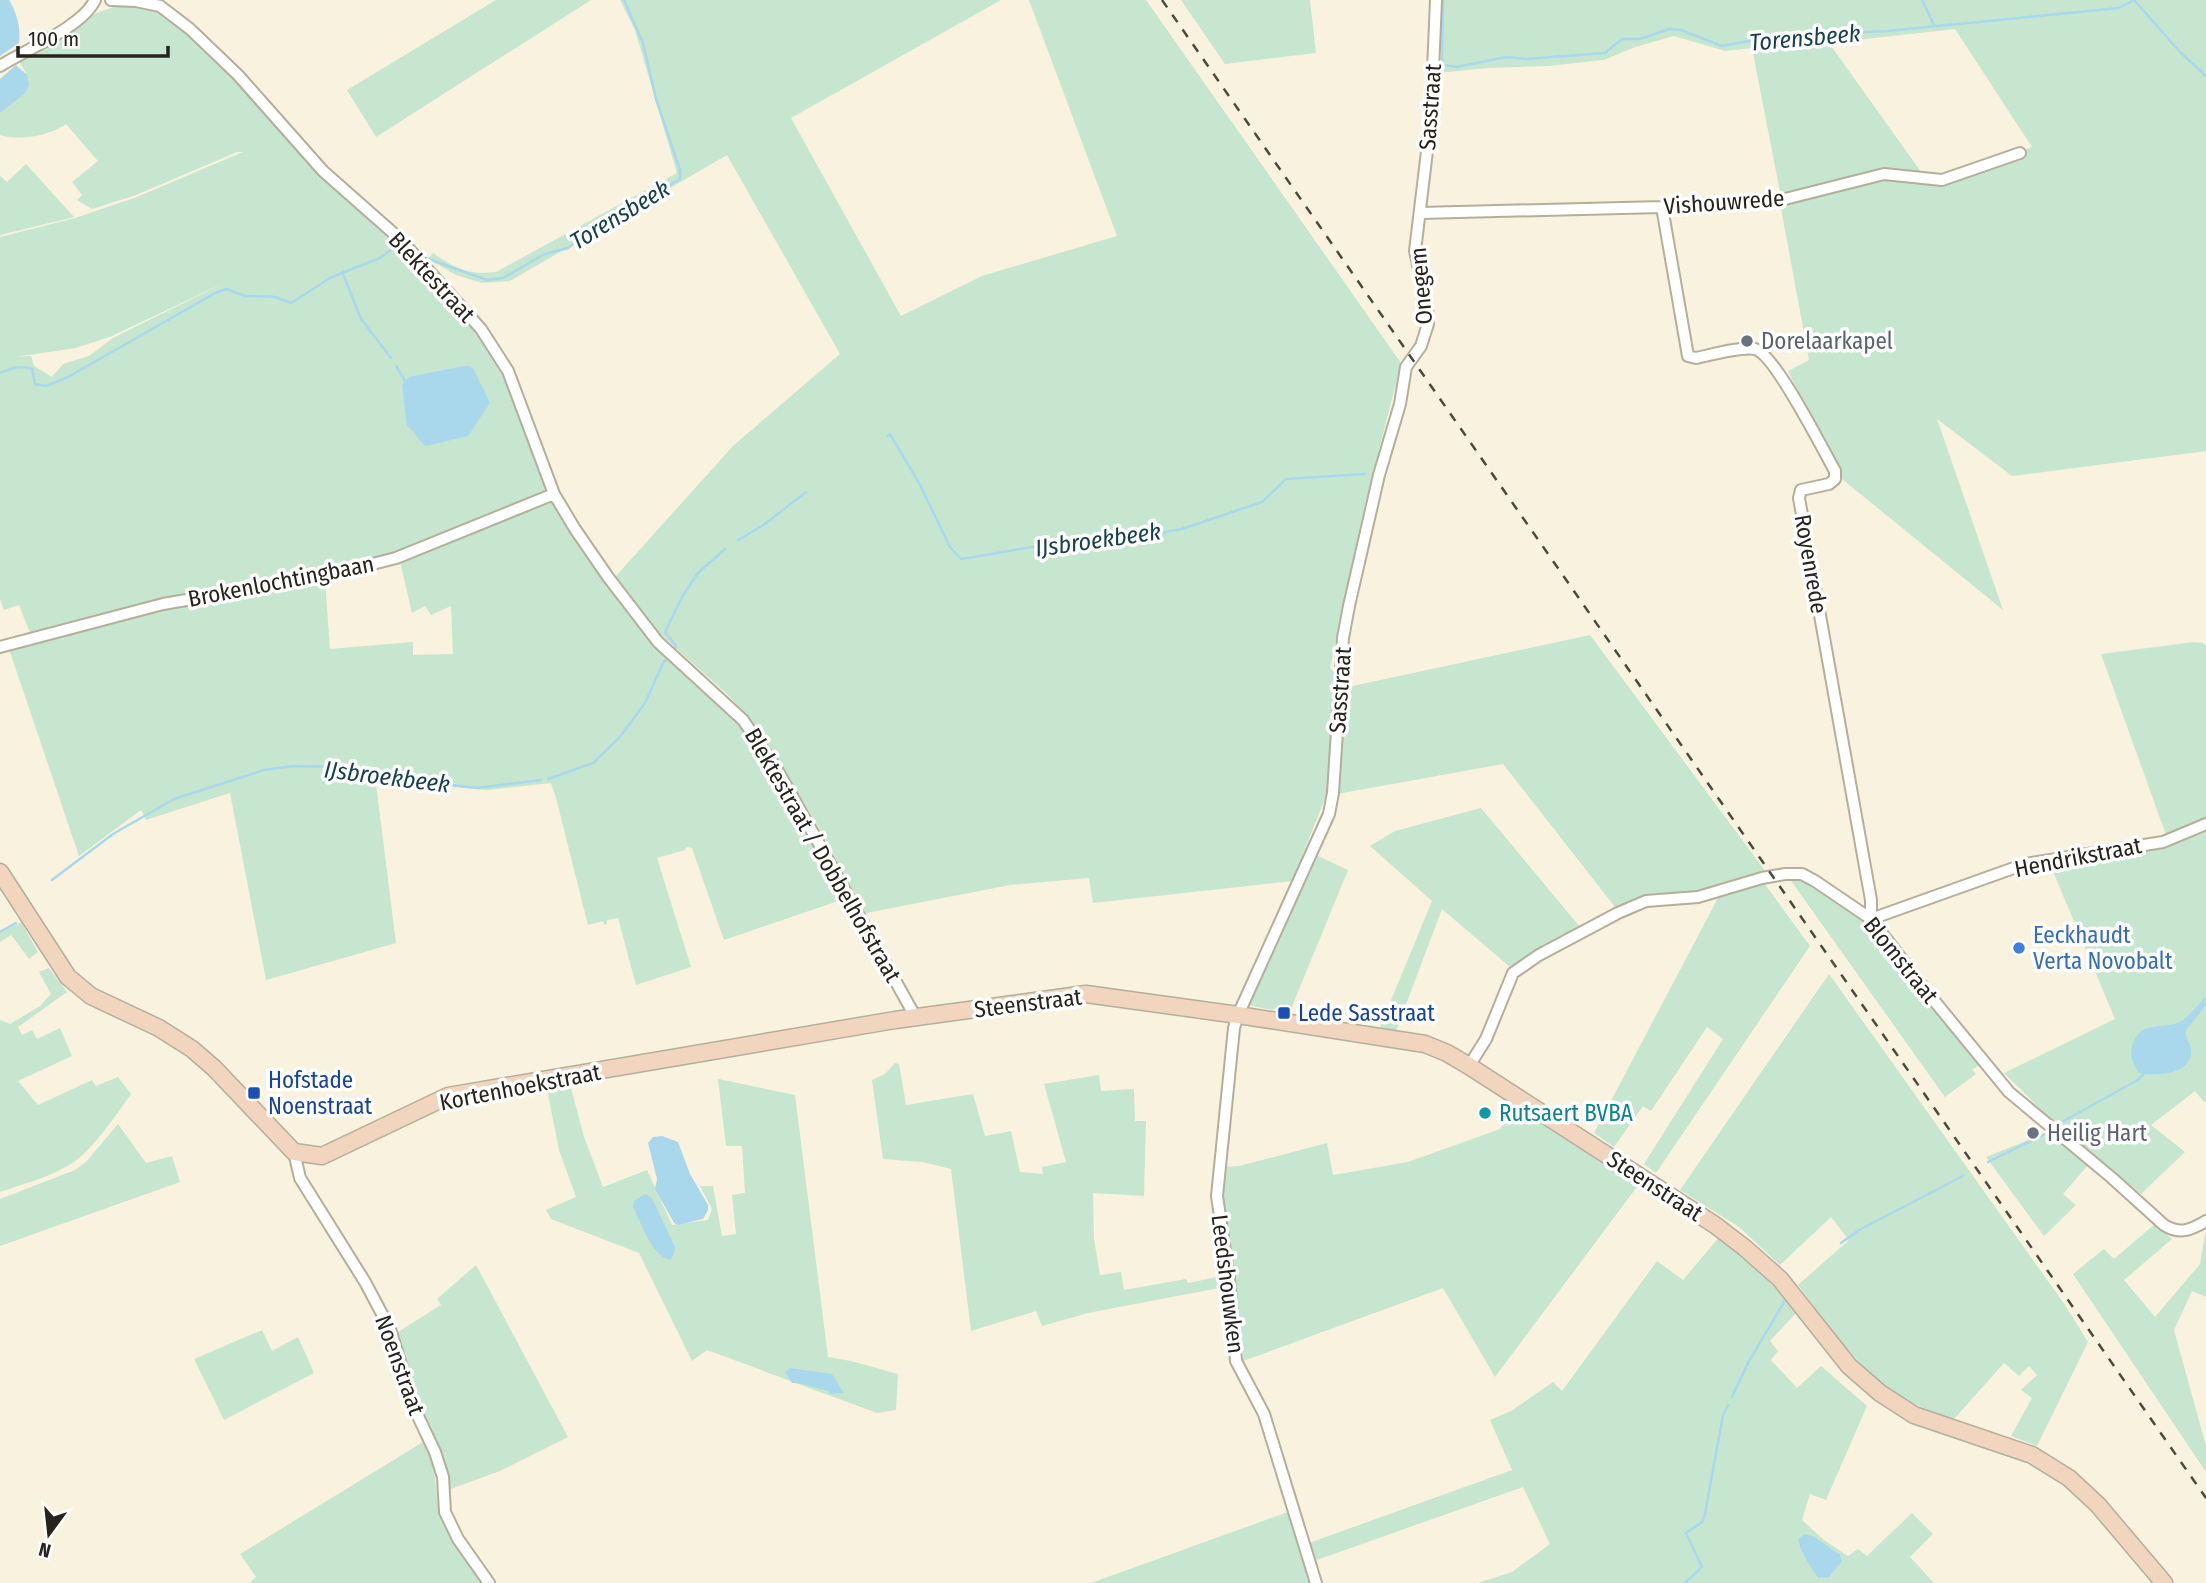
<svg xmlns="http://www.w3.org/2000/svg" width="2206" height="1583" font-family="'Fira Sans Condensed',sans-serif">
<rect width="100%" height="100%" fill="#f8f2de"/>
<!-- green -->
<path fill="#c7e6cf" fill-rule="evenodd" d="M 496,0 L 591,0 L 376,137 L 347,90 Z
M 620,0 L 1001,0 L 791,118 L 901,316 L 982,276 L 1117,236 L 1029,0 L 1146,0 L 1401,363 L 1362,517 L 1330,668 L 1348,687 L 1590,635 L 1766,872 L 1686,894 L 1649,895 L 1615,907 L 1503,764 L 1326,796 L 1292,881 L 1093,903 L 1089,878 L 1010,885 L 866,913 L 814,819 L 750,718 L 726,693 L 659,633 L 616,576 L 733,446 L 840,354 L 727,155 L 510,281 L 482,283 L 456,275 L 428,259 L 433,253 C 456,269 467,275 496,272 L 677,173 L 635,30 Z
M 1181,0 L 1310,0 L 1316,53 L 1225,64 Z
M 1444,0 L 2206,0 L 2206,451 L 2012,476 L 1937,419 L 2003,610 L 1842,479 L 1788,371 L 1809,360 L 1780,203 L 1884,178 L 1942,183 L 2032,147 L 1955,29 L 1829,43 L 1924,176 L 1902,173 L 1781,197 L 1752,48 L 1725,51 L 1674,36 L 1635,47 L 1604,60 L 1548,66 L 1487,68 L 1440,73 Z
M 135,5 L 149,7 L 171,18 L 237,79 L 308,164 L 395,242 L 403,255 L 441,292 L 497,360 L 549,492 L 402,553 L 320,573 L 208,590 L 30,633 L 19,605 L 4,610 L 0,599 L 0,237 L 75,218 L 137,197 L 243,152 L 237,152 L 136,195 L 92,209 L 77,200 L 82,195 L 72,182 L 98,161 L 66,124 C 49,136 21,141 0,135 L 0,90 L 26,73 L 19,61 L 94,14 L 114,7 ZM 228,281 L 113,338 L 89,356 L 63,364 L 52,377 L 34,366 L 31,356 L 15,357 L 76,348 L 112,336 Z
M 26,164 L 74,217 L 0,235 L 0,176 L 7,182 Z
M 553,500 L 578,543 L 606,582 L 734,716 L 766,762 L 844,899 L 724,940 L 692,848 L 687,847 L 685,850 L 657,858 L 691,967 L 636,985 L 618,918 L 607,920 L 607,924 L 604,925 L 603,921 L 588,925 L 556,798 L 551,783 L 487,790 L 428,785 L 374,768 L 396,943 L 266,980 L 230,793 L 146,820 L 141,810 L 79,856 L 9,649 L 165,606 L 325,580 L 330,649 L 413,642 L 413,655 L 453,654 L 451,606 L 431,615 L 425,606 L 412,613 L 400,561 Z
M 2194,642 L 2203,643 L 2206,646 L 2206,820 L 2166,835 L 2101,654 Z
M 1481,808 L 1580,927 L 1510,967 L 1442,909 L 1396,1031 L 1380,1027 L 1432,901 L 1370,846 L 1395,831 Z
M 2206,830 L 2206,1101 L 2204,1102 L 2195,1091 L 2151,1125 L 2185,1152 L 2141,1194 L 2053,1121 L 2004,1073 L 2115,1019 L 2049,862 L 2147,851 Z
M 1316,855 L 1348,870 L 1291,1009 L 1278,1007 L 1272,1010 L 1248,1005 Z
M 1798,877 L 1862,914 L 1981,1064 L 1972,1070 L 1976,1074 L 1945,1097 L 1789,878 Z
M 1764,883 L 1810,946 L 1656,1173 L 1644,1164 L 1723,1039 L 1707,1027 L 1651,1111 L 1643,1106 L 1614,1147 L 1594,1133 L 1718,898 Z
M 21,922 L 38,952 L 29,959 L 11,935 L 0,942 L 0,933 Z
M 49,968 L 67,992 L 18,1027 L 22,1035 L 32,1030 L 37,1039 L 60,1028 L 72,1056 L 18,1081 L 38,1105 L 92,1080 L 96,1086 L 118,1077 L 131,1094 C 117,1114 91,1152 71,1164 C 50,1177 23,1184 0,1192 L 0,1020 L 10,1024 L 40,1006 L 51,994 L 39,972 Z
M 1829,974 L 2065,1305 L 2088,1342 L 2037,1446 L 2011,1436 L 2032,1398 L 2021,1390 L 2037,1375 L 2029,1366 L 2019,1376 L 2004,1363 L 1954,1419 C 1875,1396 1845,1347 1798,1285 L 1849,1240 L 1831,1217 L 1780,1265 L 1739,1227 L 1680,1190 Z
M 895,1063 L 899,1064 L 906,1105 L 973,1094 L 985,1136 L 1011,1131 L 1020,1172 L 1043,1174 L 1042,1167 L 1066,1162 L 1044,1084 L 1099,1075 L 1101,1091 L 1134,1089 L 1135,1121 L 1146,1121 L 1144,1196 L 1093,1193 L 1094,1239 L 1100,1275 L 1121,1272 L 1124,1290 L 1186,1279 L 1188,1283 L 1222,1276 L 1224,1287 L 1088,1313 L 1042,1326 L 1036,1311 L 971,1331 L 951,1169 L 923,1162 L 883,1159 L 872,1080 L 885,1074 Z
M 718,1079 L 795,1095 L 828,1357 L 851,1361 L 898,1374 L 896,1410 L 877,1413 L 707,1350 L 692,1361 L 639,1253 L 551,1219 L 546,1210 L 576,1197 L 559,1150 L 547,1089 L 571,1088 L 584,1137 L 603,1187 L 647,1170 L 672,1225 L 708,1220 L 712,1209 L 700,1186 L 713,1186 L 722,1236 L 736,1234 L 732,1195 L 745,1193 L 742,1146 L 726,1146 Z
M 1517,1107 L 1639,1184 L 1495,1377 L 1443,1288 L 1243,1361 L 1234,1269 L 1223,1207 L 1223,1167 L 1239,1166 L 1327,1143 L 1333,1175 L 1408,1162 L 1500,1129 Z
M 118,1124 L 146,1163 L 172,1156 L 180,1182 L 0,1246 L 0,1199 L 75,1170 L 86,1162 Z
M 2048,1132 L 2088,1165 L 2063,1194 L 2076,1205 L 2044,1236 L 1986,1157 Z
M 2155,1224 L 2172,1239 L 2124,1280 L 2155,1317 L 2200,1264 L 2206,1228 L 2206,1297 L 2192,1291 L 2174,1330 L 2206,1446 L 2206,1472 L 2073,1274 L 2104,1249 L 2114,1259 Z
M 1720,1236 L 1757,1269 L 1797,1312 L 1770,1341 L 1778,1351 L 1771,1360 L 1797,1388 L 1821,1366 L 1867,1406 L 1826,1500 L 1810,1494 L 1802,1520 L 1824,1540 L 1848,1556 L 1858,1549 L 1867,1556 L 1912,1513 L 1933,1534 L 1910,1557 L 1934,1583 L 1478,1583 L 1512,1572 L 1550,1544 L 1523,1487 L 1314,1561 L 1309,1543 L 1512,1470 L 1490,1420 L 1511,1411 L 1553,1382 L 1562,1391 L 1657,1261 L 1683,1280 Z
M 476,1265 L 568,1437 L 500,1471 L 448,1490 L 395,1334 L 441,1305 L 437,1299 Z
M 262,1330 L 272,1351 L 298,1337 L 314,1373 L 224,1420 L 194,1359 Z
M 423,1442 L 433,1461 L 438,1506 L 444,1524 L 453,1542 L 486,1583 L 249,1583 L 256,1577 L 240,1554 Z
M 1288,1512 L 1309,1583 L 1091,1583 Z"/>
<!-- water -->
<path fill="#a9d8ec" d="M 0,0 L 9,0 C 17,13 21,28 19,43 L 0,56 Z
M 16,65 L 27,75 L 29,86 L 24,94 L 0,113 L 0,79 Z
M 463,366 L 470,366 L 474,370 L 490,403 L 468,436 L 426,446 C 417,441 417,432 407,426 L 402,385 L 409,377 Z
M 2206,996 C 2206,1010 2191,1016 2187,1028 C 2183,1037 2190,1041 2191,1049 C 2193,1076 2156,1076 2139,1073 C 2133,1065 2130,1057 2132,1047 C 2140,1017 2165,1032 2183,1020 C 2191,1014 2199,1004 2206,996 Z
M 662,1136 L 678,1142 L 690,1174 L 708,1205 L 708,1210 L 703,1219 L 678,1225 L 674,1223 L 655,1189 L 657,1179 L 648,1143 L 653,1137 Z
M 645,1194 L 652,1198 L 675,1247 L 674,1254 L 670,1260 C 650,1254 642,1224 633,1207 L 634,1201 Z
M 790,1368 L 832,1374 L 844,1393 L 829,1394 L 829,1391 C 816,1389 806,1383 792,1383 L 785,1372 Z
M 1805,1534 L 1815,1537 L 1840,1555 L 1842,1561 L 1829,1577 L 1818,1578 C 1810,1565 1801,1554 1798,1539 Z"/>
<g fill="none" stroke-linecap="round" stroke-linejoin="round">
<!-- stream -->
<path stroke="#a9d8ec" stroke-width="2.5" d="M 1443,0 L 1442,58 L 1443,65 L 1457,67 L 1506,57 L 1526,59 L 1605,53 L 1622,39 L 1640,39 L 1669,29 L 1681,30 L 1722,46 L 1775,36 L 1887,31 L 2119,8 L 2134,0 L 2180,52 L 2206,76
M 1922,0 L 1934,25
M 426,258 L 487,280 L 503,278 L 545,254 L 568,248 L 588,233 L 680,179 L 680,170 L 656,99 L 643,43 L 624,0
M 343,274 L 361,319 L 391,358
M 396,366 L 405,381
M 0,373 C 12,369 19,364 32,369 L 35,384 L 46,386 L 68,377 L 217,292 L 227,289 L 245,296 L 275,297 L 291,303 L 332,277 L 380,258 L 395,247
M 888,436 L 890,434 L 919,483 L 950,547 L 961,559 L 1056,543 L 1122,540 L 1182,529 L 1262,502 L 1286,479 L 1365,474
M 738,540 L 765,524 L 806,492
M 674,650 L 676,646 L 665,632 L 682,597 L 698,573 L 725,549
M 548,779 L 593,763 L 620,737 L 645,703 L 664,661 L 668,658
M 52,880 L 113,834 L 174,799 L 264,770 L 293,766 L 341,767 L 374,770 L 416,781 L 477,788 L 541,780
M 0,932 L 16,923
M 2187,1027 L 2206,1003
M 2060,1123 L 2136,1081 L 2144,1074
M 1988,1162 L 2045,1134
M 1841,1243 L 1859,1230 L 1963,1176
M 1732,1397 L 1748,1363 L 1784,1302
M 1685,1583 L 1702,1567 L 1686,1533 L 1702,1522 L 1705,1514 L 1723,1415 L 1728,1405"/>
<!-- street casing -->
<g stroke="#b4ae9b" stroke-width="14">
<path id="street" d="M 111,0 L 136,1 L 160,6 L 190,29 L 238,75 L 323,171 L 400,239 L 481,329 L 508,371 L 554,494 L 575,529 L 608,577 L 658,642 L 743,720 L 776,768 L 817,840 L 916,1018
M 0,66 C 27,49 82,27 95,0
M 1662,207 L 1688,356 L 1696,358 C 1711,355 1741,346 1755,349 C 1775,354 1823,450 1835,471 L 1835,479 L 1829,484 L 1801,490 L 1799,498 L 1871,900 L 1871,919
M 1420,213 L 1662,207 L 1781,200 L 1884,174 L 1942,180 L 2020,153
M 0,647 L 163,604 L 326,576 L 396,558 L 554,494
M 1871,919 L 2025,864 L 2163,842 L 2206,824
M 1469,1066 L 1486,1039 L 1513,973 L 1539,955 L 1618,913 L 1646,901 L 1698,897 L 1762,878 L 1785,874 L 1802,874 L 1815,881 L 1871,919 L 1927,992 L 2009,1092 L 2112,1178 L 2164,1225 C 2180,1235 2191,1230 2206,1221
M 294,1152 L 300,1178 L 365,1282 L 390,1329 L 416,1412 L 435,1452 L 443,1477 L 445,1512 L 458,1539 L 489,1583
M 1316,1583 L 1264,1414 L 1236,1361 L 1229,1278 L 1217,1196 L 1234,1028 L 1238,1015 L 1329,814 L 1333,793 L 1343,638 L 1349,606 L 1379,475 L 1400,404 L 1406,367 L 1421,346 L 1428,324 L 1427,306 L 1415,251 L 1431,118 L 1436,0"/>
</g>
<!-- secondary casing -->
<g stroke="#b4ae9b" stroke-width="19">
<path id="secondary" d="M 0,872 L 68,977 L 91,996 L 159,1028 L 192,1049 L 214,1068 L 294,1152 L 322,1156 L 448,1096 L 895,1020 L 1086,994 L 1238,1015 L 1425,1044 L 1447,1053 L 1469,1066 L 1715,1225 L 1745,1248 L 1780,1279 L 1849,1366 L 1880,1393 L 1914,1415 L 2032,1455 L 2069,1478 L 2098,1505 L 2164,1583"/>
</g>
<!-- street -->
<use href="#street" stroke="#fff" stroke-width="10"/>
<!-- secondary -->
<use href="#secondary" stroke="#f1d5bf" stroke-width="16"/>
<!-- rail -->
<path stroke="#4c4a3f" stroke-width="2.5" stroke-dasharray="9 9" stroke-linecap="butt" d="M 1162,0 L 2206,1498"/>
</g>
<!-- markers -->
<g fill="#6b7280" stroke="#fff" stroke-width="2.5">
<circle cx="1747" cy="341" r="7"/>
<circle cx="2033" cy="1133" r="7"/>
</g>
<circle fill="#3f7fe0" stroke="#fff" stroke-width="2.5" cx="2019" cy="948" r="7"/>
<g fill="#1a4fb4" stroke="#fff" stroke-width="2.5">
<rect x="1277" y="1006" width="14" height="14" rx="3.5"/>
<rect x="247" y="1086" width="14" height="14" rx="3.5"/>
</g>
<circle fill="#0f9aa8" stroke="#fff" stroke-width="2.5" cx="1485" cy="1113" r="7"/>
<g text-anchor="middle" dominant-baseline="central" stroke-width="7" stroke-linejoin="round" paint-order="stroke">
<!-- street labels -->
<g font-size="23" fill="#25231b" stroke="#fff">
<text transform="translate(1430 107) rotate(-86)">Sasstraat</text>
<text transform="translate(1724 202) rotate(-4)">Vishouwrede</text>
<text transform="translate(432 277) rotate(47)">Blektestraat</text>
<text transform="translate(1421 286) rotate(-95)">Onegem</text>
<text transform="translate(1811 564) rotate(80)">Royenrede</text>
<text transform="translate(281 581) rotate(-11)">Brokenlochtingbaan</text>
<text transform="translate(1340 690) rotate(-86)">Sasstraat</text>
<text transform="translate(823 855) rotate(60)">Blektestraat / Dobbelhofstraat</text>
<text transform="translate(2078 857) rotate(-11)">Hendrikstraat</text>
<text transform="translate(1901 960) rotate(51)">Blomstraat</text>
<text transform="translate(1028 1003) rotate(-7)">Steenstraat</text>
<text transform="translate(520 1087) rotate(-11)">Kortenhoekstraat</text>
<text transform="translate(1655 1186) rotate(33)">Steenstraat</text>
<text transform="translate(1228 1284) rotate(83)">Leedshouwken</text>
<text transform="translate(400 1365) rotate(70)">Noenstraat</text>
</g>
<!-- worship labels -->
<g font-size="23" fill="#5b616d" stroke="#fff" text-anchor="start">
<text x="1761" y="341">Dorelaarkapel</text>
<text x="2047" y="1133">Heilig Hart</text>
</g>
<!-- shop labels -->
<g font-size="23" fill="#366cbe" stroke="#fff" text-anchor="start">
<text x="2033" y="935">Eeckhaudt<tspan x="2033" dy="26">Verta Novobalt</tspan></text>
</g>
<!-- transit labels -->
<g font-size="23" fill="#164399" stroke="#fff" text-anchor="start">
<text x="1298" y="1013">Lede Sasstraat</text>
<text x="268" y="1080">Hofstade<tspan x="268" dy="26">Noenstraat</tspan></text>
</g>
<!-- culture labels -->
<g font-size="23" fill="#0d838f" stroke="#fff" text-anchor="start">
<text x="1499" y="1113">Rutsaert BVBA</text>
</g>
<!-- water labels -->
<g font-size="24" font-style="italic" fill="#17404f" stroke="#fff">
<text transform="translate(1805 38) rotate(-5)">Torensbeek</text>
<text transform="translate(620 215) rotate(-31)">Torensbeek</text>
<text transform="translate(1098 540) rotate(-8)">IJsbroekbeek</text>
<text transform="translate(387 777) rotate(7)">IJsbroekbeek</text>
</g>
</g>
<!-- north arrow -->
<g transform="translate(49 1534) rotate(195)" stroke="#ffffff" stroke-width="5" paint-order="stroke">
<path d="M0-5L12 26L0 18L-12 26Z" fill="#25231b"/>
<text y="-10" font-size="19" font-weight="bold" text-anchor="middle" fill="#25231b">N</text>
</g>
<!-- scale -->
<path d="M18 46v10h150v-10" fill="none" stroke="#25231b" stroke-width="3.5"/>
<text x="28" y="46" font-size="21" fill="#25231b" stroke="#ffffff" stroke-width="5" paint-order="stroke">100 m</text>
</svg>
